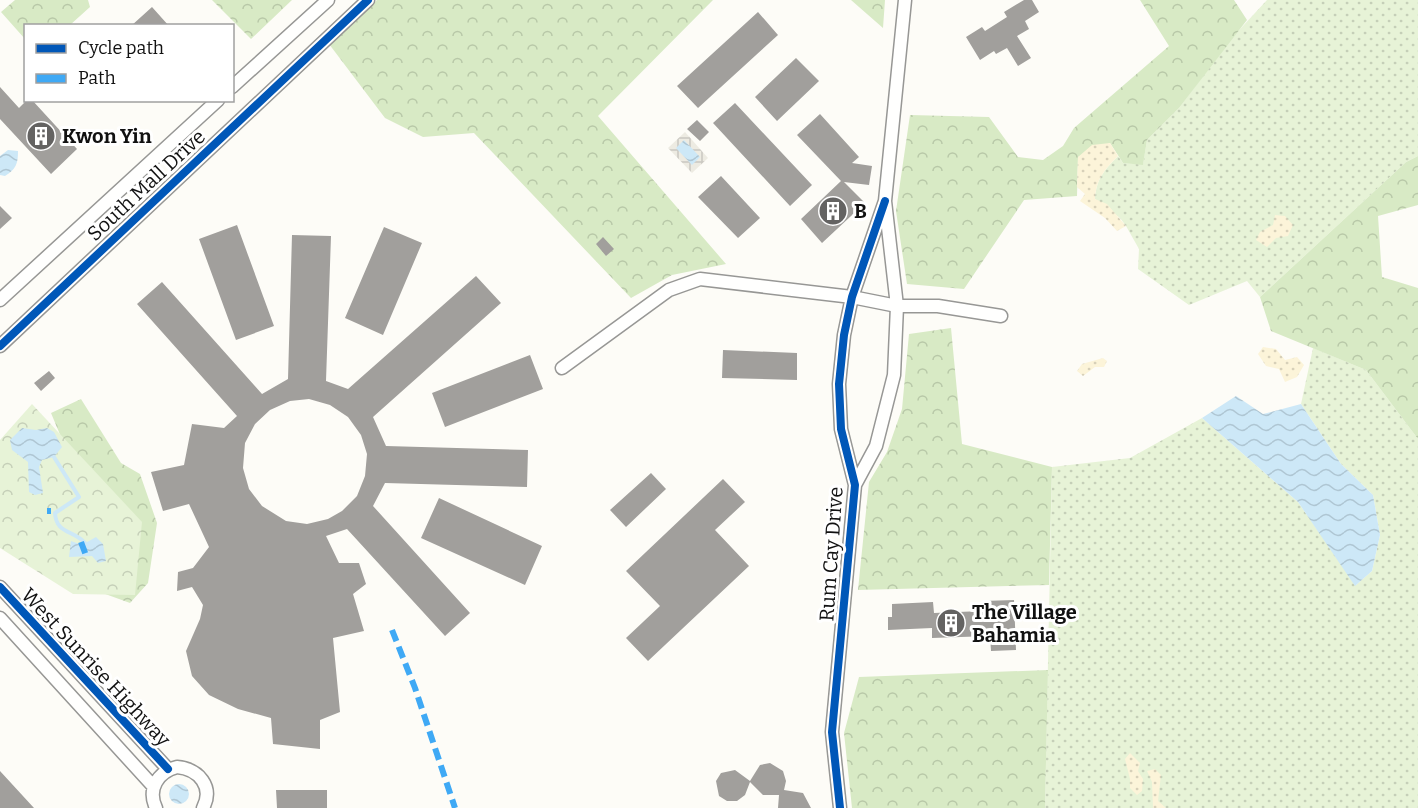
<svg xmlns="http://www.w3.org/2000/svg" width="1418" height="808" font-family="Bitter,serif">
<defs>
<pattern id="grass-dots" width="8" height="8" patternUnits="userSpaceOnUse" patternTransform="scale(1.5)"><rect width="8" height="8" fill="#e7f3d7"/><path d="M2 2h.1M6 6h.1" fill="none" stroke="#c5cfb8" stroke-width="1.8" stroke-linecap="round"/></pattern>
<pattern id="forest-crowns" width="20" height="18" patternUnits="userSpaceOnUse" patternTransform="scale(1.5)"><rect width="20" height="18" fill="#d8eac5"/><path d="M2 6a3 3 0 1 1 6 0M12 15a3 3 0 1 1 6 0" fill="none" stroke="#b8c8a8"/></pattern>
<pattern id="sand-dots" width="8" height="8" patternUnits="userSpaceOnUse" patternTransform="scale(1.5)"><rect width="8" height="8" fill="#fcf4d9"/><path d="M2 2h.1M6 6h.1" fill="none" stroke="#d7d0b9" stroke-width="1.8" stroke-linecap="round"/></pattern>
<pattern id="park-crowns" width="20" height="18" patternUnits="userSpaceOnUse" patternTransform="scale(1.5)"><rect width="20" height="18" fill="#e7f3d7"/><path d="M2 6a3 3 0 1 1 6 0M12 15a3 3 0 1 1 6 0" fill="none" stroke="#c5cfb8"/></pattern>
<pattern id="plaza-grid" width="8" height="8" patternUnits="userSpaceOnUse" patternTransform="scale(1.5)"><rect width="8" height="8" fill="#edebe2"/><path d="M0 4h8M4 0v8" fill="none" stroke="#cac8c1"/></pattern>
<pattern id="water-waves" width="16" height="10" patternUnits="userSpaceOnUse" patternTransform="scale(1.5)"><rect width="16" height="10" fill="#cde8f7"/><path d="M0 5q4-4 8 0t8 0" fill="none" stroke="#afc6d3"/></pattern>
</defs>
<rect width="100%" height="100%" fill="#fdfcf7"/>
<!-- grass -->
<path fill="url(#grass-dots)" d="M 1267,0 L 1418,0 L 1418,156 L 1406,162 L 1260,297 L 1247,281 L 1189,305 L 1138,269 L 1139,249 L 1126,226 L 1120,218 L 1095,199 C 1096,179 1105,169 1118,156 L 1123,163 L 1143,164 L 1147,140 L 1179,108 L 1229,41 Z
M 1313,348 L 1366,370 L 1418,439 L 1418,808 L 1045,808 L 1052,467 L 1130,458 L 1202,418 L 1298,502 L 1356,585 L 1372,571 L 1380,535 L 1373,495 L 1341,464 L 1301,404 Z"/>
<!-- forest -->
<path fill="url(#forest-crowns)" d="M 15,0 L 88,0 L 90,7 L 70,25 L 26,26 L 25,39 L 1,12 Z
M 212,0 L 292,0 L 251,39 Z
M 377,0 L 713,0 L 598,116 L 726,264 L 672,275 L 631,298 L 474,133 L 423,137 L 385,118 L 329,44 Z
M 851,0 L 885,0 L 883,28 Z
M 1140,0 L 1234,0 L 1247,20 L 1179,108 L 1147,140 L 1143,165 L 1123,163 L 1110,143 L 1078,157 L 1077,196 L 1024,200 L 964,289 L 907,284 L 896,211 L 910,115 L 989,117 L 1018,157 L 1043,160 L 1063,146 L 1074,128 L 1169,46 Z
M 1418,156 L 1418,205 L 1378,216 L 1382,277 L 1418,288 L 1418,439 L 1366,370 L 1271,331 L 1260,297 L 1406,162 Z
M 951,328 L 962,444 L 1052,467 L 1049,585 L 858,590 L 869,482 L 887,452 L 902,409 L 909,334 Z
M 81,399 L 121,463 L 140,474 L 157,523 L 148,583 L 130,603 L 86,587 L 66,449 L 51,413 Z
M 1048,670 L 1045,808 L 852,808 L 844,733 L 859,677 Z"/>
<!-- sand -->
<path fill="url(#sand-dots)" d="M 1110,143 L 1118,156 C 1105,169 1096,179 1095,199 L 1107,204 L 1126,226 L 1117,231 L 1105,218 L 1080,201 L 1085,194 L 1077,187 L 1078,157 L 1092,145 Z
M 1275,215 L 1285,216 L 1293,225 L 1288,236 L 1276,238 L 1267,247 L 1256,240 L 1260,232 L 1273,225 Z
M 1263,347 L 1276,349 L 1285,360 L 1297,357 L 1304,365 L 1297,377 L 1285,382 L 1279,369 L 1266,366 L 1258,354 Z
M 1103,358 L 1107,361 L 1104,367 L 1095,367 L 1083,376 L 1077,371 L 1082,364 Z
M 1130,753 L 1140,763 L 1138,771 L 1143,779 L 1142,791 L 1137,795 L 1130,788 L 1130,779 L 1125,759 Z
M 1155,769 L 1161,775 L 1158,801 L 1166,808 L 1153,808 L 1152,782 L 1147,771 Z"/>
<!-- park -->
<path fill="url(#park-crowns)" d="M 32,404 L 142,522 L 135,595 L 73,594 L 0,548 L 0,440 Z"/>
<!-- plaza -->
<path fill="url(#plaza-grid)" d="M 685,132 L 708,158 L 692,173 L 668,148 Z"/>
<!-- water -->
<path fill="url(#water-waves)" d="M 684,140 L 700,157 L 692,165 L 676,148 Z
M 8,150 L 18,151 C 18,164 16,169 5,176 L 0,175 L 0,156 Z
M 1236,396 L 1263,414 L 1301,404 L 1341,464 L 1373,495 L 1380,535 L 1372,571 L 1355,586 L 1298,502 L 1202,418 Z
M 22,428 L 36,430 L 47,428 L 54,432 L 62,447 L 54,457 L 42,460 L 39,467 L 43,493 L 35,495 L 29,492 L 28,462 L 12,450 L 10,440 Z
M 96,537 L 103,544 L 106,561 L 98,563 L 92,556 L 69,557 L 71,541 L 82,545 Z
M169 794a10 10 0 1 1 20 0a10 10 0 1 1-20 0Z"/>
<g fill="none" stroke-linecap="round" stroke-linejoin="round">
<!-- stream -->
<path stroke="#cde8f7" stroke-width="4" d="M 54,457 L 79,497 L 55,513 C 56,534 74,530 85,543"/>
</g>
<!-- building -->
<path fill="#a19f9c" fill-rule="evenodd" d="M 1024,0 L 1032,0 L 1039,12 L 1025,21 L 1029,29 L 1017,36 L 1031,58 L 1018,66 L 1007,48 L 996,54 L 994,51 L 980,60 L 966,37 L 982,27 L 985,31 L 1007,17 L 1004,12 Z
M 152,7 L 169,26 L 131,26 Z
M 758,12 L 778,35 L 698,108 L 677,86 Z
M 796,58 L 819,81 L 777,121 L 755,97 Z
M 0,87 L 19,108 L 27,100 L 32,100 L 77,149 L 51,174 L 0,119 Z
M 735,103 L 812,185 L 790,206 L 713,123 Z
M 820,114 L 859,157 L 852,163 L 872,166 L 869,185 L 844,182 L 865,203 L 822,243 L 801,219 L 841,181 L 797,135 Z
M 697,120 L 709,132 L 700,141 L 687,129 Z
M 721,176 L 760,218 L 738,238 L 698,197 Z
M 0,206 L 12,218 L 0,229 Z
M 237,225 L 274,326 L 236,340 L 199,239 Z
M 384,227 L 422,243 L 383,335 L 345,318 Z
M 292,235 L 331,236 L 326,381 L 348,389 L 476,276 L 501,303 L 373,417 L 386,446 L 528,450 L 527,487 L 385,483 L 373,506 L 470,613 L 445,636 L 347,529 L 326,536 L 339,563 L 359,563 L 366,584 L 353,594 L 364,631 L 333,638 L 340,712 L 320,720 L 320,749 L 273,744 L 271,718 L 238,709 L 209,695 L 192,676 L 186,651 L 200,619 L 203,605 L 192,587 L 177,591 L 178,572 L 193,568 L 209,547 L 189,504 L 163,511 L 151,472 L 184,465 L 192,424 L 224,428 L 237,416 L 137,304 L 162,282 L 262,394 L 288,379 ZM 309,399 L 330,405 L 348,417 L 361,435 L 367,454 L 365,476 L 357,496 L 342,511 L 328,519 L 307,524 L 286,521 L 262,506 L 249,489 L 243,468 L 245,443 L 255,424 L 270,410 L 290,401 Z
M 603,237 L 614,249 L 606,256 L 596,244 Z
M 723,350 L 797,353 L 797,380 L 722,378 Z
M 530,355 L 543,389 L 445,427 L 432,393 Z
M 49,371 L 55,378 L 41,391 L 34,383 Z
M 651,473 L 666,489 L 626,527 L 610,510 Z
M 723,479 L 745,502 L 715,530 L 749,566 L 648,661 L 626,638 L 660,606 L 626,571 Z
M 439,498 L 542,546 L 525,585 L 421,538 Z
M 1014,600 L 1016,650 L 991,651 L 990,636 L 932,638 L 932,628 L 888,630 L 888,617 L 892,617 L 892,604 L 933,602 L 934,613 L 982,611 L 982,601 Z
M 770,763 L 783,771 L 786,781 L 784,790 L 803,793 L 811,808 L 778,808 L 779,795 L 763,795 L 750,782 L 745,795 L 737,801 L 727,801 L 719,796 L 716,781 L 721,773 L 735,770 L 750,781 L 760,765 Z
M 0,771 L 34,808 L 0,808 Z
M 276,790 L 327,790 L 327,808 L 277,808 Z"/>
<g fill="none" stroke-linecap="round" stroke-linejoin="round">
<!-- minor casing -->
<g stroke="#979795" stroke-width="15">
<path id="minor" d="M 232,87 L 328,0
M 0,300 L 218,100
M 0,346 L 368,0
M 562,368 L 669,290 L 700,279 L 852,297 L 897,306 L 938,306 L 1001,316
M 855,485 L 876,446 L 894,375 L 897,306 L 885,201 L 905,0
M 0,587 L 168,769
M 0,618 L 153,786
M 156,808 C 147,789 158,772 177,767 C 199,769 214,787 203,808
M 840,808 L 832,732 L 855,485 L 841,429 L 839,384 L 844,335 L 852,297 L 885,201"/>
</g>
<!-- minor -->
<use href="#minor" stroke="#fffffe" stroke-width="12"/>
<!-- quiet -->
<path stroke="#3fa9f5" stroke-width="6" stroke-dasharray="12 6" stroke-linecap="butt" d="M 47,511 L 51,511
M 81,542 L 87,558
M 392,630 L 415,688 L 455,808"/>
<!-- cycleway casing -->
<g stroke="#fff" stroke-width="11">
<path id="cycleway" d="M 0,346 L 368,0
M 0,587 L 168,769
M 840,808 L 832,732 L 855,485 L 841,429 L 839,384 L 844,335 L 852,297 L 885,201"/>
</g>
<!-- cycleway -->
<use href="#cycleway" stroke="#0057b8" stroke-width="8"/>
</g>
<!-- icons -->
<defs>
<g id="building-disc" transform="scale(1.5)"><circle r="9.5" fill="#646362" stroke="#fff"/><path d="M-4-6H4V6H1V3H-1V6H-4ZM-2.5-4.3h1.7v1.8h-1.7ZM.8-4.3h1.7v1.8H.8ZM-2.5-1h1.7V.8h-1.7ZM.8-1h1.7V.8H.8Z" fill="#fff"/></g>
</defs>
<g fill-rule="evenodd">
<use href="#building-disc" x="41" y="136"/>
<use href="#building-disc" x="833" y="211"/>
<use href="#building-disc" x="951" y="623"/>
</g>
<g text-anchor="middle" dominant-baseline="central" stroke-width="6" stroke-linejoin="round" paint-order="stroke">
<!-- poi labels -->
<g font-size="20" font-weight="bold" fill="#111" stroke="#fff" text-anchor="start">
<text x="62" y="136">Kwon Yin</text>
<text x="854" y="211">B</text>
<text x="972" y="612">The Village<tspan x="972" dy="23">Bahamia</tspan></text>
</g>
<!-- street labels -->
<g font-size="20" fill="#111" stroke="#fff">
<text transform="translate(146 185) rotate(-43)">South Mall Drive</text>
<text transform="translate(831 554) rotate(-86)">Rum Cay Drive</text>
<text transform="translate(96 667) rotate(47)">West Sunrise Highway</text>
</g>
</g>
<!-- legend -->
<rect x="24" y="24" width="210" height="78" fill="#ffffff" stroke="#a0a0a0" stroke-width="1.5"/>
<rect x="36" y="44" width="30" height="9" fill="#0057b8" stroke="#a0a0a0" stroke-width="1.5"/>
<text x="78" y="54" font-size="18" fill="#111111">Cycle path</text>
<rect x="36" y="74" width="30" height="9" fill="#3fa9f5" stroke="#a0a0a0" stroke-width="1.5"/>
<text x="78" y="84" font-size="18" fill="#111111">Path</text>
</svg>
